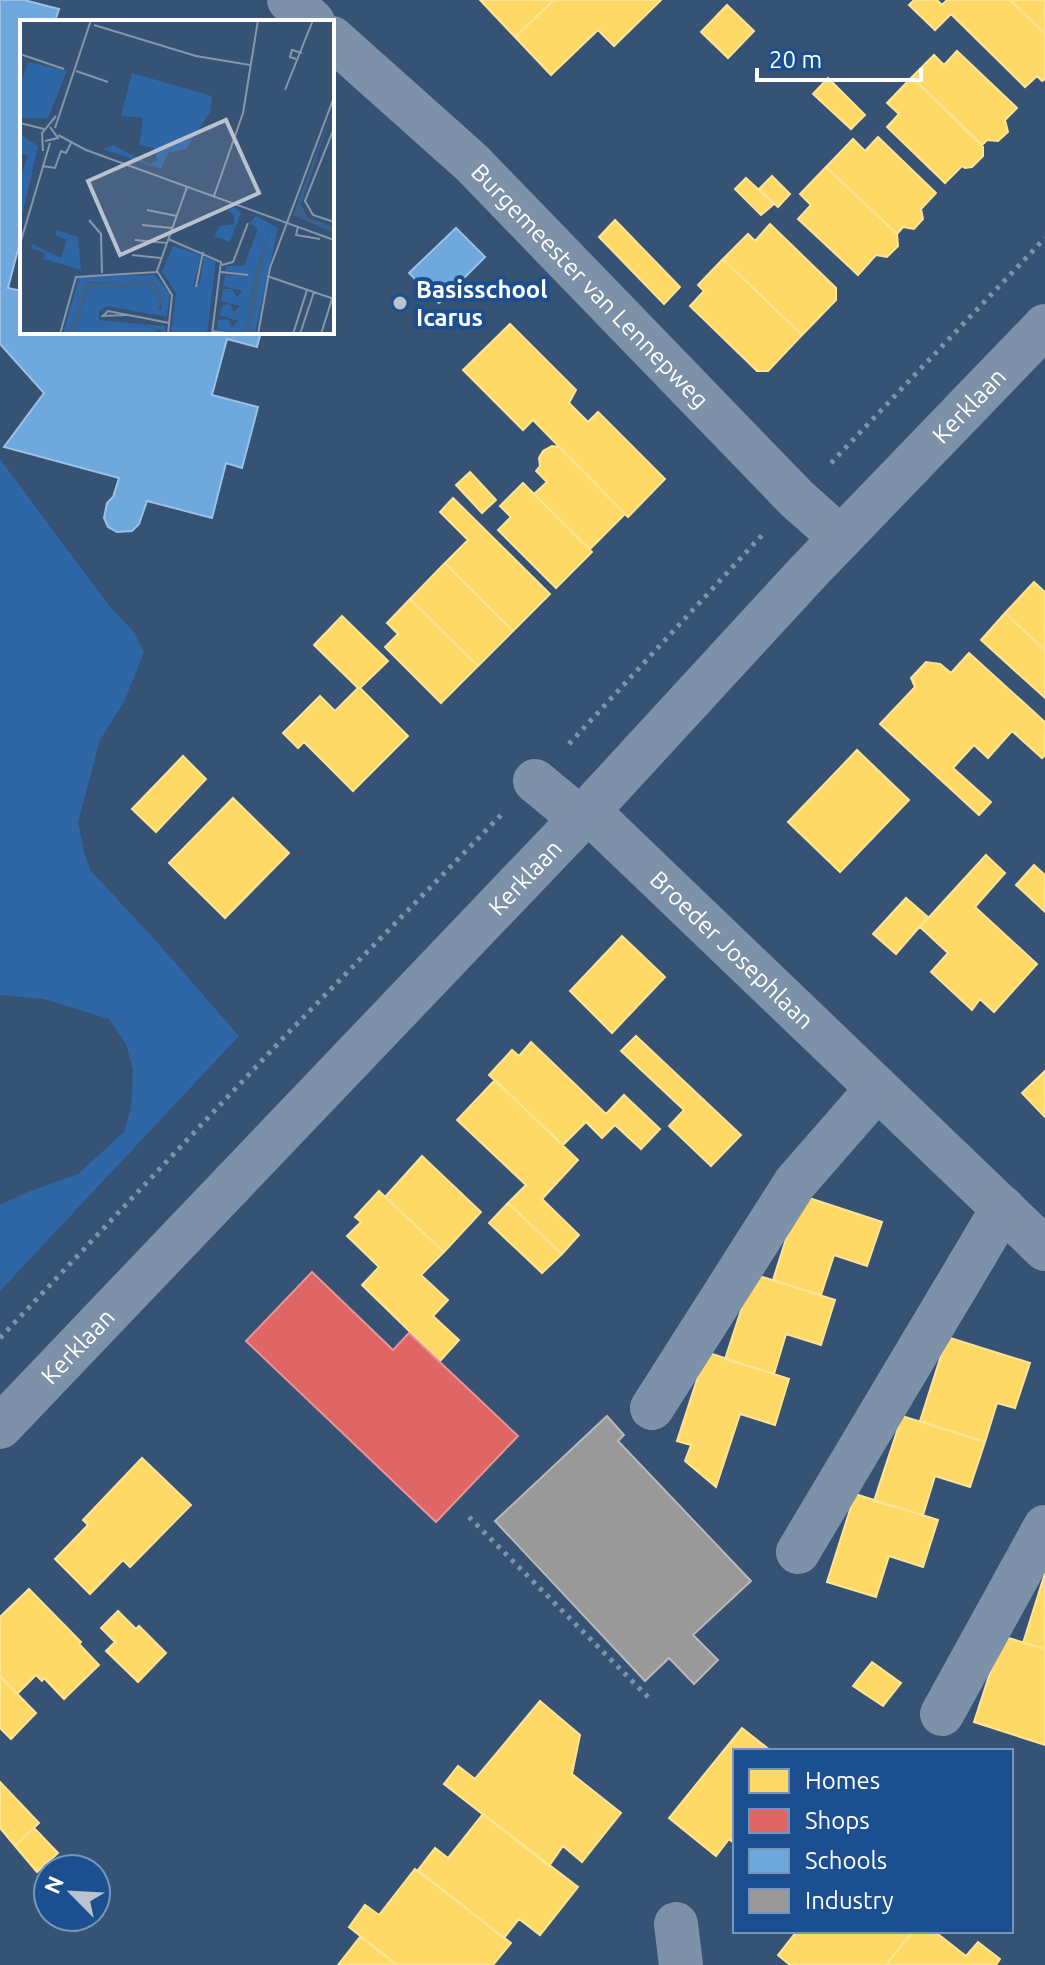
<svg xmlns="http://www.w3.org/2000/svg" width="1045" height="1965" font-family="Ubuntu,sans-serif">
<rect width="100%" height="100%" fill="#365274"/>
<!-- green -->
<path fill="#2f66a5" d="M 0,459 L 110,607 L 133,631 L 144,652 L 124,702 L 100,740 L 78,822 L 85,856 L 91,871 L 157,942 L 239,1036 L 0,1291 L 0,1205 L 25,1193 L 78,1174 L 124,1132 L 131,1108 L 133,1069 L 126,1044 L 109,1019 L 44,999 L 0,995 Z"/>
<!-- homes -->
<path fill="#ffd966" stroke="#ffe494" stroke-width="2" d="M 480,0 L 554,0 L 515,37 Z
M 554,0 L 661,0 L 614,46 L 598,30 L 551,75 L 515,37 Z
M 914,0 L 937,0 L 942,5 L 947,0 L 1010,0 L 1045,34 L 1045,79 L 1042,81 L 1037,76 L 1025,87 L 951,14 L 935,30 L 909,5 Z
M 1010,0 L 1045,0 L 1045,34 Z
M 727,5 L 754,31 L 728,58 L 701,32 Z
M 957,51 L 1017,108 L 1005,120 L 1008,132 L 998,141 L 987,140 L 982,145 L 912,77 L 934,55 L 944,65 Z
M 912,77 L 983,147 L 983,156 L 972,167 L 965,168 L 962,166 L 945,183 L 887,127 L 899,114 L 887,103 Z
M 828,78 L 865,115 L 851,129 L 813,94 Z
M 878,137 L 936,193 L 921,209 L 923,219 L 914,229 L 903,227 L 897,234 L 826,167 L 853,139 L 865,151 Z
M 826,167 L 897,234 L 898,246 L 887,257 L 876,255 L 858,275 L 798,219 L 811,205 L 800,194 Z
M 772,176 L 790,194 L 778,207 L 759,189 Z
M 746,178 L 774,204 L 761,215 L 735,189 Z
M 615,220 L 680,287 L 664,304 L 599,237 Z
M 770,224 L 836,288 L 836,300 L 802,335 L 723,259 L 748,234 L 755,241 Z
M 723,259 L 802,335 L 768,371 L 757,371 L 690,306 L 704,291 L 698,285 Z
M 510,324 L 576,390 L 569,403 L 588,422 L 598,412 L 665,479 L 628,517 L 533,420 L 523,430 L 463,370 Z
M 552,446 L 559,447 L 625,514 L 590,549 L 534,494 L 547,482 L 536,471 L 540,466 L 539,458 L 543,451 Z
M 470,472 L 496,500 L 482,513 L 456,485 Z
M 523,483 L 592,552 L 556,588 L 498,530 L 511,517 L 500,506 Z
M 453,498 L 550,594 L 513,631 L 445,563 L 468,540 L 440,512 Z
M 445,563 L 513,631 L 478,666 L 410,599 Z
M 1034,582 L 1045,592 L 1045,650 L 1005,613 Z
M 410,599 L 478,666 L 441,703 L 385,647 L 398,634 L 387,623 Z
M 1005,613 L 1045,650 L 1045,698 L 981,640 Z
M 342,616 L 388,661 L 360,688 L 408,736 L 353,791 L 304,742 L 298,748 L 283,733 L 320,696 L 335,711 L 358,688 L 314,645 Z
M 969,653 L 1045,722 L 1045,755 L 1042,758 L 1012,731 L 988,758 L 974,745 L 953,768 L 991,802 L 979,815 L 880,724 L 915,687 L 911,678 L 926,662 L 940,664 L 951,673 Z
M 857,750 L 909,800 L 840,872 L 788,822 Z
M 183,756 L 206,779 L 156,832 L 132,809 Z
M 233,798 L 289,853 L 225,918 L 169,863 Z
M 986,855 L 1005,873 L 975,907 L 1037,964 L 994,1012 L 980,999 L 972,1010 L 931,972 L 948,953 L 920,927 Z
M 1034,865 L 1045,875 L 1045,912 L 1016,885 Z
M 906,898 L 928,917 L 896,954 L 873,934 Z
M 622,936 L 665,977 L 612,1033 L 570,991 Z
M 636,1036 L 741,1135 L 711,1166 L 669,1126 L 684,1110 L 621,1051 Z
M 531,1042 L 606,1114 L 624,1095 L 660,1129 L 641,1149 L 615,1125 L 602,1138 L 586,1122 L 563,1145 L 489,1075 L 512,1050 L 519,1056 Z
M 1045,1071 L 1045,1117 L 1022,1093 Z
M 495,1080 L 578,1160 L 542,1199 L 579,1235 L 562,1254 L 508,1203 L 526,1185 L 457,1120 Z
M 422,1156 L 481,1212 L 444,1252 L 385,1197 Z
M 379,1191 L 444,1252 L 421,1275 L 448,1300 L 433,1316 L 459,1340 L 440,1361 L 362,1285 L 379,1267 L 347,1236 L 361,1222 L 355,1217 Z
M 800,1195 L 882,1222 L 867,1266 L 834,1255 L 821,1295 L 773,1280 Z
M 508,1203 L 562,1254 L 542,1273 L 489,1223 Z
M 753,1274 L 835,1300 L 821,1345 L 786,1334 L 774,1374 L 725,1359 Z
M 947,1337 L 1030,1363 L 1015,1408 L 997,1403 L 985,1442 L 920,1421 Z
M 706,1352 L 789,1379 L 775,1425 L 740,1414 L 716,1487 L 685,1461 L 691,1445 L 677,1441 Z
M 902,1416 L 985,1442 L 970,1487 L 935,1476 L 923,1515 L 874,1501 Z
M 142,1458 L 191,1505 L 130,1567 L 123,1560 L 90,1594 L 55,1559 L 88,1525 L 83,1520 Z
M 855,1494 L 938,1520 L 923,1567 L 889,1556 L 876,1597 L 827,1582 Z
M 1045,1573 L 1045,1649 L 1023,1643 Z
M 29,1589 L 81,1642 L 79,1644 L 99,1665 L 64,1699 L 44,1678 L 42,1681 L 36,1675 L 17,1694 L 0,1676 L 0,1617 Z
M 118,1611 L 136,1629 L 139,1626 L 166,1653 L 138,1682 L 106,1651 L 115,1642 L 101,1628 Z
M 1002,1636 L 1045,1649 L 1045,1745 L 974,1722 Z
M 872,1662 L 901,1683 L 883,1706 L 853,1686 Z
M 0,1676 L 36,1713 L 11,1739 L 0,1728 Z
M 540,1701 L 580,1735 L 572,1774 L 621,1813 L 582,1862 L 563,1846 L 549,1866 L 444,1784 L 458,1766 L 475,1779 Z
M 742,1728 L 771,1751 L 735,1751 L 735,1844 L 729,1839 L 716,1856 L 669,1818 Z
M 0,1782 L 39,1823 L 15,1846 L 0,1828 Z
M 483,1814 L 578,1887 L 540,1935 L 519,1919 L 504,1938 L 418,1870 L 435,1848 L 448,1858 Z
M 34,1828 L 58,1853 L 37,1872 L 15,1846 Z
M 415,1869 L 511,1943 L 493,1965 L 397,1965 L 349,1927 L 365,1905 L 379,1915 Z
M 797,1931 L 913,1931 L 886,1965 L 790,1965 L 778,1955 Z
M 913,1931 L 934,1931 L 966,1956 L 978,1942 L 1000,1959 L 996,1965 L 886,1965 Z
M 360,1937 L 397,1965 L 338,1965 Z"/>
<!-- shops -->
<path fill="#e06666" stroke="#e99494" stroke-width="2" d="M 312,1272 L 393,1350 L 409,1333 L 518,1436 L 436,1522 L 246,1341 Z"/>
<!-- schools -->
<path fill="#6fa8dc" stroke="#9ac2e6" stroke-width="2" d="M 0,0 L 24,0 L 59,9 L 55,22 L 22,22 L 22,234 L 8,288 L 22,291 L 22,332 L 261,332 L 257,347 L 227,339 L 212,395 L 258,407 L 242,468 L 226,463 L 212,518 L 147,501 L 139,524 L 132,531 L 117,532 L 108,527 L 104,518 L 107,503 L 113,497 L 119,478 L 4,447 L 44,393 L 0,344 Z
M 456,228 L 485,257 L 439,303 L 409,273 Z"/>
<!-- industry -->
<path fill="#999" stroke="#b8b8b8" stroke-width="2" d="M 607,1416 L 624,1435 L 618,1441 L 751,1581 L 693,1635 L 718,1660 L 694,1684 L 669,1658 L 645,1681 L 495,1521 Z"/>
<g fill="none" stroke-linecap="round" stroke-linejoin="round">
<!-- path -->
<path stroke="#7d92a8" stroke-width="5" stroke-dasharray="4 6" stroke-linecap="butt" d="M 831,463 L 1045,238
M 569,744 L 763,534
M 0,1338 L 288,1033 L 501,815
M 469,1517 L 649,1698"/>
<!-- minor -->
<g stroke="#7d92a8" stroke-width="44">
<path d="M 289,0 L 313,22"/>
<path id="s1" d="M 332,38 L 472,163 L 797,499 L 841,538"/>
<path d="M 535,781 L 581,819"/>
<path id="s2" d="M 588,811 L 1045,1249"/>
<path d="M 652,1408 L 795,1183 L 877,1089"/>
<path id="s3" d="M 0,1427 L 588,811 L 808,572 L 1045,326"/>
<path d="M 798,1552 L 1003,1208"/>
<path d="M 942,1714 L 1045,1527"/>
<path d="M 676,1924 L 681,1965"/>
</g>
</g>
<!-- markers -->
<circle fill="#b9c2ce" stroke="#1b4f8f" stroke-width="3" cx="400" cy="303" r="8"/>
<g text-anchor="middle" dominant-baseline="central" stroke-width="8" stroke-linejoin="round" paint-order="stroke">
<!-- street labels -->
<g font-size="24" fill="#fff" stroke="#1b4f8f">
<text stroke="none"><textPath href="#s1" startOffset="358">Burgemeester van Lennepweg</textPath></text>
<text stroke="none"><textPath href="#s3" startOffset="1408">Kerklaan</textPath></text>
<text stroke="none"><textPath href="#s3" startOffset="760">Kerklaan</textPath></text>
<text stroke="none"><textPath href="#s2" startOffset="200">Broeder Josephlaan</textPath></text>
<text stroke="none"><textPath href="#s3" startOffset="112">Kerklaan</textPath></text>
</g>
<!-- poi labels -->
<g font-size="24" font-weight="bold" fill="#fff" stroke="#1b4f8f" text-anchor="start">
<text x="416" y="289">Basisschool<tspan x="416" dy="28">Icarus</tspan></text>
</g>
</g>
<!-- overview -->
<g transform="translate(20 20)">
<rect width="314" height="314" fill="#365274"/>
<path d="M 8,42 L 47,51 L 28,98 L 0,98 L 0,64 ZM 112,53 L 192,76 L 190,92 L 166,129 L 148,133 L 141,149 L 83,129 L 93,125 L 130,144 L 138,140 L 134,128 L 119,125 L 123,98 L 101,96 ZM 0,114 L 18,126 L 0,205 L 0,158 L 8,136 L 0,133 ZM 214,187 L 221,193 L 210,222 L 194,216 L 200,206 L 214,204 L 214,195 L 207,190 ZM 236,196 L 258,208 L 235,314 L 230,314 L 237,267 L 249,213 L 234,255 L 225,314 L 197,310 L 198,300 L 208,299 L 212,307 L 218,301 L 199,295 L 203,285 L 210,284 L 214,292 L 220,286 L 201,281 L 203,269 L 212,269 L 217,277 L 223,271 L 203,266 L 205,255 L 232,256 L 205,251 L 206,246 L 224,246 L 238,209 L 229,203 ZM 37,210 L 58,217 L 61,250 L 24,239 L 25,233 L 11,228 L 12,224 L 41,238 L 47,220 L 35,215 ZM 153,226 L 181,235 L 173,267 L 180,263 L 184,236 L 196,241 L 187,314 L 151,314 L 156,273 L 142,252 ZM 134,255 L 150,273 L 147,297 L 87,286 L 79,291 L 79,300 L 145,306 L 146,314 L 138,309 L 134,314 L 55,312 L 68,268 L 130,267 L 138,278 L 138,291 L 142,288 L 134,262 L 67,262 L 49,314 L 43,314 L 59,257 Z" fill="#2f66a5"/>
<path d="M 314,86 L 281,184 L 287,197 L 314,207 L 314,213 L 273,195 ZM 249,213 L 230,314 L 225,314 L 234,255 ZM 132,261 L 144,276 L 138,291 L 138,278 L 130,267 L 67,269 L 55,314 L 49,314 L 63,263 Z" fill="#3b618d"/>
<path fill="none" stroke="#8697ac" stroke-width="2" d="M 74,5 L 176,36 L 230,45M 0,34 L 44,49M 276,39 L 270,37 L 272,30 L 282,33M 56,51 L 88,62M 265,70 L 293,0M 0,103 L 24,109M 35,108 L 71,0M 314,108 L 285,181 L 293,195 L 314,202M 38,115 L 66,130 L 314,220M 25,121 L 38,118 L 30,107M 23,131 L 22,113 L 36,96M 22,146 L 35,148 L 41,131 L 46,133 L 51,123M 194,176 L 223,93 L 238,0M 127,190 L 157,196M 69,200 L 81,214 L 82,253M 122,205 L 152,208M 278,207 L 276,215 L 300,219M 148,219 L 201,242 L 192,314M 115,220 L 147,223M 0,224 L 30,123M 112,235 L 141,238M 202,245 L 213,242 L 228,203M 201,252 L 228,255M 247,256 L 314,279M 176,267 L 183,232M 106,295 L 83,296 L 88,291 L 108,295 L 124,298 L 149,303M 192,311 L 216,314M 40,314 L 56,257 L 137,252M 148,314 L 152,275 L 137,251 L 167,167M 238,314 L 250,248 L 314,77M 273,314 L 287,270M 280,314 L 294,272M 301,314 L 312,279"/>
<path fill="#b9c2ce" fill-opacity="0.15" stroke="#b9c2ce" stroke-width="4" d="M 206,100 L 239,173 L 100,235 L 68,161 Z"/>
<rect width="314" height="314" fill="none" stroke="#fff" stroke-width="4"/>
</g>
<!-- legend -->
<rect x="733" y="1749" width="280" height="184" fill="#1b4f8f" stroke="#7695bc" stroke-width="2"/>
<rect x="749" y="1769" width="40" height="24" fill="#ffd966" stroke="#7695bc" stroke-width="2"/>
<text x="805" y="1789" font-size="24" fill="#ffffff">Homes</text>
<rect x="749" y="1809" width="40" height="24" fill="#e06666" stroke="#7695bc" stroke-width="2"/>
<text x="805" y="1829" font-size="24" fill="#ffffff">Shops</text>
<rect x="749" y="1849" width="40" height="24" fill="#6fa8dc" stroke="#7695bc" stroke-width="2"/>
<text x="805" y="1869" font-size="24" fill="#ffffff">Schools</text>
<rect x="749" y="1889" width="40" height="24" fill="#999999" stroke="#7695bc" stroke-width="2"/>
<text x="805" y="1909" font-size="24" fill="#ffffff">Industry</text>
<!-- north arrow -->
<g transform="translate(72 1893) rotate(294)"><circle r="38" fill="#1b4f8f" stroke="#7695bc" stroke-width="2"/>
<path d="M0-6L14 30L0 20L-14 30Z" fill="#b9c2ce"/>
<text y="-12" font-size="22" font-weight="bold" text-anchor="middle" fill="#ffffff">N</text>
</g>
<!-- scale -->
<path d="M757 68v12h164v-12" fill="none" stroke="#ffffff" stroke-width="4"/>
<text x="769" y="68" font-size="24" fill="#ffffff" stroke="#1b4f8f" stroke-width="6" paint-order="stroke">20 m</text>
</svg>
